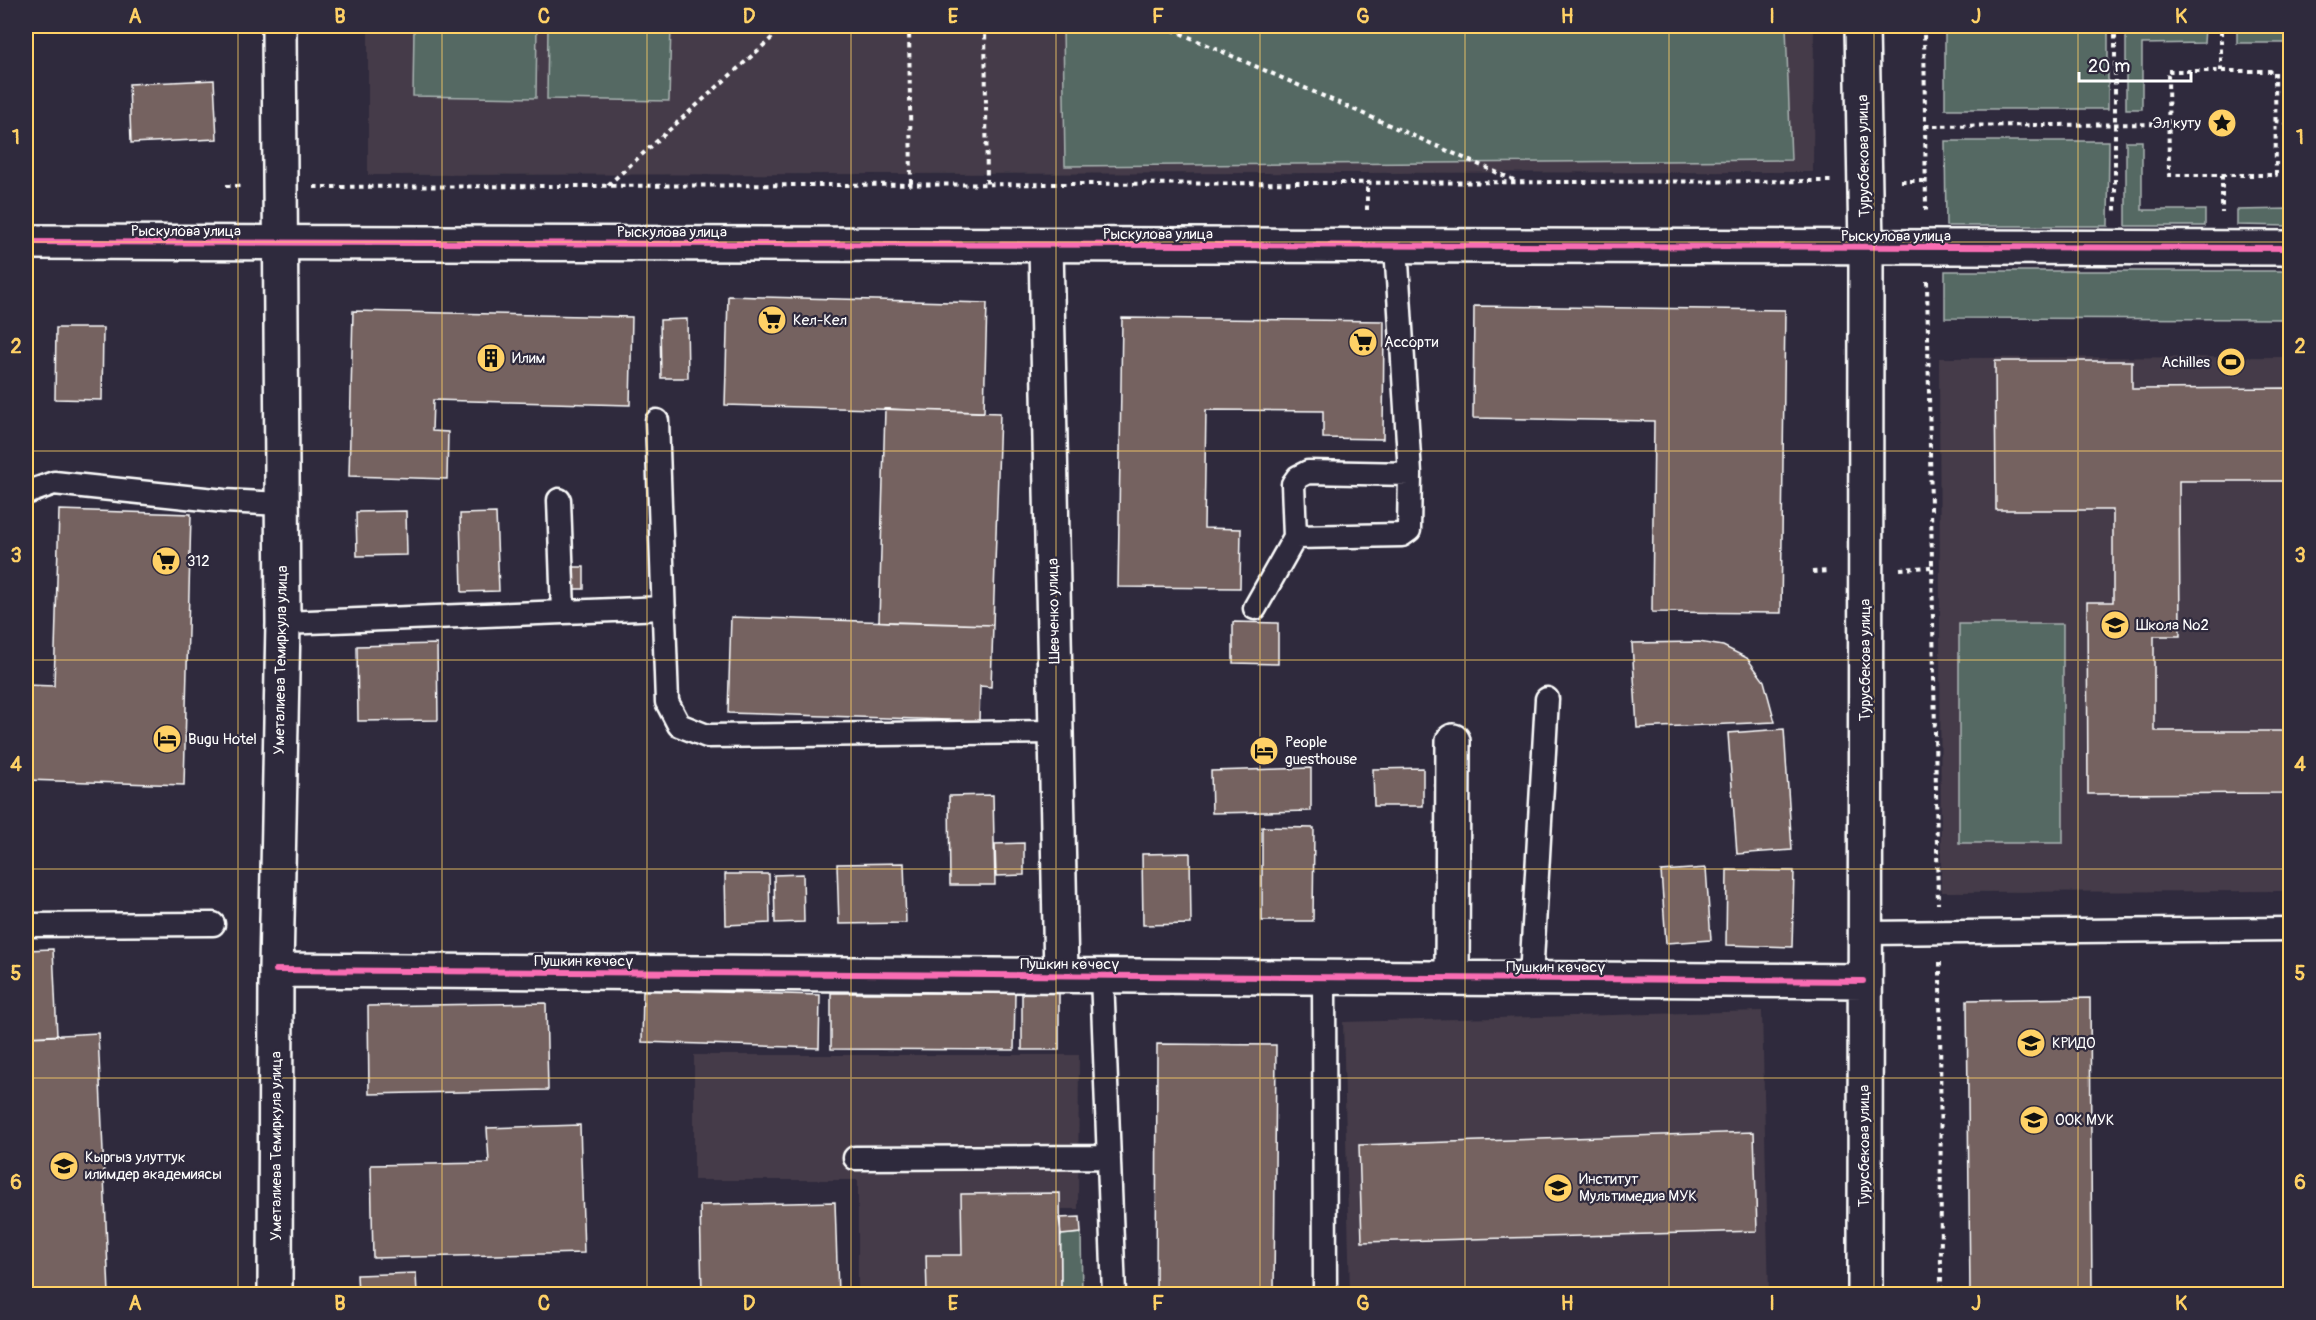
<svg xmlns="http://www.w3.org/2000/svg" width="2316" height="1320" font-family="Pangolin,sans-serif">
<rect width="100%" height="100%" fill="#2f2a3d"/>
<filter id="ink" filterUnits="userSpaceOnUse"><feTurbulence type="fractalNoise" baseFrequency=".0167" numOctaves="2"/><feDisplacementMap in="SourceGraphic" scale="12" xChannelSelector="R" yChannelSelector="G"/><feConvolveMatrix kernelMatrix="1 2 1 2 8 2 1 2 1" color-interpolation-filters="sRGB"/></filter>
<g filter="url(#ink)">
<!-- built -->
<path fill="#443b48" d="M 368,26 L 1814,26 L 1813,172 L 368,175 Z
M 2290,357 L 2290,891 L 1941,892 L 1939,358 Z
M 1762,1011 L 1769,1294 L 1350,1294 L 1343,1022 Z
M 694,1055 L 1079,1055 L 1078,1209 L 1062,1209 L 1061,1294 L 858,1293 L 858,1180 L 694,1180 Z"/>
<!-- green -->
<path fill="#546964" stroke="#aab4b2" stroke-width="1.5" d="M 414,26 L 537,26 L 536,98 L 413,96 Z
M 548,26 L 671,26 L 669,101 L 547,99 Z
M 1063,26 L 1786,26 L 1791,160 L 1065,166 Z
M 2237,27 L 2290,27 L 2290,43 L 2237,43 Z
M 1945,28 L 2108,28 L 2108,109 L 1945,109 Z
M 2126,28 L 2205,28 L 2204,43 L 2142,44 L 2142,109 L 2126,109 Z
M 1945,141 L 2109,141 L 2108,226 L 1946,226 Z
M 2126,141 L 2142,141 L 2142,210 L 2205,210 L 2205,226 L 2126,226 Z
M 2290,209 L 2290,226 L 2237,225 L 2237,210 Z
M 1945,271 L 2290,271 L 2290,319 L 1945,318 Z
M 1959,624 L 2063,624 L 2063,843 L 1959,843 Z
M 1081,1233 L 1082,1294 L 1061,1294 L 1061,1235 Z"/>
<!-- building -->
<path fill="#756261" stroke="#fff" stroke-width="1.5" d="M 214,80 L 217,139 L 131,143 L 129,84 Z
M 728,296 L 987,303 L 984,412 L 725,405 Z
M 1474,306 L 1785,310 L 1781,613 L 1652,612 L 1654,421 L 1473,418 Z
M 353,311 L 632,317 L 630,405 L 433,400 L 432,431 L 448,432 L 447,479 L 349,476 Z
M 1122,318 L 1384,321 L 1383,439 L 1323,438 L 1323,411 L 1206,410 L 1204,528 L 1241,529 L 1240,588 L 1118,587 Z
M 687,319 L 688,378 L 661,378 L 660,320 Z
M 56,328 L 103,328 L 102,400 L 55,399 Z
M 1995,361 L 2132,361 L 2132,389 L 2290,388 L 2290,481 L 2179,481 L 2180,636 L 2154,636 L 2154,731 L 2290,731 L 2290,793 L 2088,794 L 2087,602 L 2113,602 L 2113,510 L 1996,510 Z
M 885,409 L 1000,413 L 993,625 L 879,622 Z
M 59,510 L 191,514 L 184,785 L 26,780 L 26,685 L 54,686 Z
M 406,511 L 407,555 L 357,556 L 356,512 Z
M 496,513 L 499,591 L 462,592 L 460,514 Z
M 568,567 L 584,567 L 584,589 L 569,589 Z
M 731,617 L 993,625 L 991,687 L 980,686 L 979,721 L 728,713 Z
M 1233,622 L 1278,623 L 1278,664 L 1233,663 Z
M 1699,642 L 1723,646 L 1747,658 L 1764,681 L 1775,722 L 1637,728 L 1632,643 Z
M 437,644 L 438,720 L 358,721 L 357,646 Z
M 1784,729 L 1792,850 L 1737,854 L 1728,733 Z
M 1311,768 L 1311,811 L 1212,813 L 1211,771 Z
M 1423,768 L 1423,806 L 1374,806 L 1373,769 Z
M 993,795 L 995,885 L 950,885 L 949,796 Z
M 1262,827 L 1314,828 L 1313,921 L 1262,921 Z
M 1024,843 L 1024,875 L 996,876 L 995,844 Z
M 1190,853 L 1191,924 L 1143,925 L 1142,854 Z
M 904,863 L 906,923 L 839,924 L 837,864 Z
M 1706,868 L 1711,940 L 1666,943 L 1661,871 Z
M 1727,870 L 1794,871 L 1792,947 L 1726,945 Z
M 725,874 L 769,874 L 770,923 L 726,925 Z
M 803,874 L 804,922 L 775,923 L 774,875 Z
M 53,949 L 57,1036 L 26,1037 L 26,950 Z
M 643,990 L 820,995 L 819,1048 L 642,1042 Z
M 831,993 L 1015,993 L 1014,1050 L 831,1049 Z
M 1022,993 L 1059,993 L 1059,1050 L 1022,1050 Z
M 2090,998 L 2092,1294 L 1970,1294 L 1967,1000 Z
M 546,1003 L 548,1090 L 369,1094 L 368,1006 Z
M 98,1033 L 109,1294 L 26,1294 L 26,1037 Z
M 1157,1044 L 1276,1045 L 1274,1294 L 1156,1294 Z
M 580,1125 L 584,1253 L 373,1258 L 371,1165 L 489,1163 L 487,1128 Z
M 1754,1132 L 1757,1231 L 1362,1242 L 1359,1145 Z
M 1060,1193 L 1061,1294 L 927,1294 L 926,1255 L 962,1255 L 961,1194 Z
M 835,1202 L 838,1294 L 702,1294 L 700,1205 Z
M 1080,1217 L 1081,1233 L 1061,1235 L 1059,1218 Z
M 416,1273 L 417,1294 L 358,1294 L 357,1275 Z"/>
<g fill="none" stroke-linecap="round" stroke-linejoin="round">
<!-- service casing -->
<g stroke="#fff" stroke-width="27">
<path id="service" d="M 657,421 L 667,702 L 679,725 L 707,736 L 1057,732
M 26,493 L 54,483 L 224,501 L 282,504
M 559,500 L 563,612
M 1295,537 L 1293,484 L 1298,477 L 1308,472 L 1410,474
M 1255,608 L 1295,537 L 1402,535 L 1409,530 L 1410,474 L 1396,246
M 283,623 L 664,608
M 26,925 L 213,924
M 1865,933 L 2290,929
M 1102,976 L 1114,1294
M 1324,977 L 1325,1294
M 1531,978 L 1547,699
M 855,1158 L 1109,1157"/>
</g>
<!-- minor casing -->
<g stroke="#fff" stroke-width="38">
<path id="minor" d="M 1862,26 L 1866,248 L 1865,1294
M 1046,246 L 1061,975
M 276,970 L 1863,981
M 1452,978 L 1453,741
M 275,1294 L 276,970 L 283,623 L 279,26"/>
</g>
<!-- tertiary casing -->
<g stroke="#fff" stroke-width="38">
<path id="tertiary" d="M 26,242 L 2290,248"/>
</g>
<!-- path -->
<path stroke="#fff" stroke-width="4" stroke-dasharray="4.5 4.5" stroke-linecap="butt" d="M 909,26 L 911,184
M 985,26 L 987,184
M 1164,26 L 1514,180
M 1924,26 L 1926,211
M 2115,26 L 2115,211
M 2168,71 L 2275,71 L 2276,175 L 2169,175 Z
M 2221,71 L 2221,26
M 2275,121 L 2290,123
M 1925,126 L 2168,124
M 2222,175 L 2222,213
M 1901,181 L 1925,181
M 608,185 L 785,26
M 226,186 L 244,186
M 314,187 L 1831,181
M 1367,210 L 1367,182
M 1927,281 L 1938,904
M 1900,569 L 1931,567
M 1812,572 L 1829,571
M 1940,962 L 1941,1294"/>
<!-- service -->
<use href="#service" stroke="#2f2a3d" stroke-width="22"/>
<!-- minor -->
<use href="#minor" stroke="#2f2a3d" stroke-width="33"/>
<!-- tertiary -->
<use href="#tertiary" stroke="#2f2a3d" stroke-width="33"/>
<!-- cycleway casing -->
<g stroke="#2f2a3d" stroke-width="10">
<path id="cycleway" d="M 26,242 L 2290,248
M 276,970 L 1863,981"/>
</g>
<!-- cycleway -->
<use href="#cycleway" stroke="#f96db3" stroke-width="6"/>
</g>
</g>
<!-- grid -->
<path fill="none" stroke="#ffd166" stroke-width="1.5" stroke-opacity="0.55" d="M 238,26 L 238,1294M 442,26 L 442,1294M 647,26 L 647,1294M 851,26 L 851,1294M 1056,26 L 1056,1294M 1260,26 L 1260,1294M 1465,26 L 1465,1294M 1669,26 L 1669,1294M 1874,26 L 1874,1294M 2078,26 L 2078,1294M 26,242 L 2290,242M 26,451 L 2290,451M 26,660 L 2290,660M 26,869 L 2290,869M 26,1078 L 2290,1078"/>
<!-- icons -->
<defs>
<g id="sight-disc" transform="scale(1.5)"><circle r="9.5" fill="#ffd166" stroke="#2f2a3d"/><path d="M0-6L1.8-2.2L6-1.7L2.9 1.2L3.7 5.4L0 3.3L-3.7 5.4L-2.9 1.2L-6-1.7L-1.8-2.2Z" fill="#111"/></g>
<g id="supermarket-disc" transform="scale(1.5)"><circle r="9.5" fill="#ffd166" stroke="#2f2a3d"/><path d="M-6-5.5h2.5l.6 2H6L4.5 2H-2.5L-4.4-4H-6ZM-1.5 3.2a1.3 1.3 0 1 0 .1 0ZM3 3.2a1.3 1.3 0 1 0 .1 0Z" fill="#111"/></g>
<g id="building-disc" transform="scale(1.5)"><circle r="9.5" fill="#ffd166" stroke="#2f2a3d"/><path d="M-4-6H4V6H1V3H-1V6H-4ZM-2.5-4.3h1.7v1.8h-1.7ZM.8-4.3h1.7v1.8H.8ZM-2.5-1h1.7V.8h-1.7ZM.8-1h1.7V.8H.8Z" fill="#111"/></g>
<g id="stadium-disc" transform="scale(1.5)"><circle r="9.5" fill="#ffd166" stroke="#2f2a3d"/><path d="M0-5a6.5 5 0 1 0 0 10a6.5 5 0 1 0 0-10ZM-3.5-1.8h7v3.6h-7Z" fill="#111"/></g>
<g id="school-disc" transform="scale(1.5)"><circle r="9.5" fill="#ffd166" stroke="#2f2a3d"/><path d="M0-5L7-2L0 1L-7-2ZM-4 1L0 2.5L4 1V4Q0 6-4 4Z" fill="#111"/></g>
<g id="hotel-disc" transform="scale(1.5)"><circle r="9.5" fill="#ffd166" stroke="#2f2a3d"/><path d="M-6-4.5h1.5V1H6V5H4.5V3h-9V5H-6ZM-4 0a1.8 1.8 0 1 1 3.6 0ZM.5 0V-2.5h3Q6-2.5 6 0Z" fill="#111"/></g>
<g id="university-disc" transform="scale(1.5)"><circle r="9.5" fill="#ffd166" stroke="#2f2a3d"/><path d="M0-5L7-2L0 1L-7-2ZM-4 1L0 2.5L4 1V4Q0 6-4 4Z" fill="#111"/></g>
</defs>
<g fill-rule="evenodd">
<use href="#sight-disc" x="2222" y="123"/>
<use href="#supermarket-disc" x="772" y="320"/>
<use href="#supermarket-disc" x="1363" y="342"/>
<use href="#building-disc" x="491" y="358"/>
<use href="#stadium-disc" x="2231" y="362"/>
<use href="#supermarket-disc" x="166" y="561"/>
<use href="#school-disc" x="2115" y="625"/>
<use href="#hotel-disc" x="167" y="739"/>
<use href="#hotel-disc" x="1264" y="751"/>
<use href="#university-disc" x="2031" y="1043"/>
<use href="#university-disc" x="2034" y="1120"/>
<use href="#university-disc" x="64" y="1166"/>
<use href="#university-disc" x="1558" y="1188"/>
</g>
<g text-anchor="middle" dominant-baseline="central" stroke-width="4.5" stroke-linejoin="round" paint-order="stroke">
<!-- poi labels -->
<g font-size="15" fill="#fff" stroke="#2f2a3d" text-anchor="start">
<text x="2201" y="123" text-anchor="end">Эл куту</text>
<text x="793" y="320">Кел-Кел</text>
<text x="1384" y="342">Ассорти</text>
<text x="512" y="358">Илим</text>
<text x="2210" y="362" text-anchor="end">Achilles</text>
<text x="187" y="561">312</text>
<text x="2136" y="625">Школа №2</text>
<text x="188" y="739">Bugu Hotel</text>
<text x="1285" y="742">People<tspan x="1285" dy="17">guesthouse</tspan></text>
<text x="2052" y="1043">КРИДО</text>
<text x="2055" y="1120">ООК МУК</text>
<text x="85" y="1157">Кыргыз улуттук<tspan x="85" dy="17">илимдер академиясы</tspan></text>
<text x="1579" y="1179">Институт<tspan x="1579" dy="17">Мультимедиа МУК</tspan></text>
</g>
<!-- street labels -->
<g font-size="15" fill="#fff" stroke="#2f2a3d">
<text transform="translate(1864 156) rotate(-91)">Турусбекова улица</text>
<text x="186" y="231">Рыскулова улица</text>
<text x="672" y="232">Рыскулова улица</text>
<text x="1158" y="234">Рыскулова улица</text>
<text x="1896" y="236">Рыскулова улица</text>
<text transform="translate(1054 611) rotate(-91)">Шевченко улица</text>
<text transform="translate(281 660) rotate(-89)">Уметалиева Темиркула улица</text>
<text transform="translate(1865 660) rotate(-90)">Турусбекова улица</text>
<text x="584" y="961">Пушкин көчөсү</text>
<text x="1070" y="964">Пушкин көчөсү</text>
<text x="1556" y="967">Пушкин көчөсү</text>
<text transform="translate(276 1146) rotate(-90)">Уметалиева Темиркула улица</text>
<text transform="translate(1864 1146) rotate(-90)">Турусбекова улица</text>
</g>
</g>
<!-- margin -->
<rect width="2316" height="1320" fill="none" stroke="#2f2a3d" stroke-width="66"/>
<!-- scale -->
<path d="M2079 72v9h112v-9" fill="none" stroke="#ffffff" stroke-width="3"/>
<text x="2088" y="72" font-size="18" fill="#ffffff" stroke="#2f2a3d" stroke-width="4.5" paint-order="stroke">20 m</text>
<rect x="33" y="33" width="2250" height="1254" fill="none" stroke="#ffd166" stroke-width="2"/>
<g font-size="20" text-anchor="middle" font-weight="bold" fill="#ffd166">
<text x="135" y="23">A</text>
<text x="340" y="23">B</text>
<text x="544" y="23">C</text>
<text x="749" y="23">D</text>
<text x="953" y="23">E</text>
<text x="1158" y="23">F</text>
<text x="1363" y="23">G</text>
<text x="1567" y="23">H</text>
<text x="1772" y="23">I</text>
<text x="1976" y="23">J</text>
<text x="2181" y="23">K</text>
<text x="16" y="144">1</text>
<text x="2300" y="144">1</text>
<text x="16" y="353">2</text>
<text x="2300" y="353">2</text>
<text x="16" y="562">3</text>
<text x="2300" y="562">3</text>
<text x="16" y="771">4</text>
<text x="2300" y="771">4</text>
<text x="16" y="980">5</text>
<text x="2300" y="980">5</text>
<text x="16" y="1189">6</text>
<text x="2300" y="1189">6</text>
<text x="135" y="1310">A</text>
<text x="340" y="1310">B</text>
<text x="544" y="1310">C</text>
<text x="749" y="1310">D</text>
<text x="953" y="1310">E</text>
<text x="1158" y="1310">F</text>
<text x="1363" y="1310">G</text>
<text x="1567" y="1310">H</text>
<text x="1772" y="1310">I</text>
<text x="1976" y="1310">J</text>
<text x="2181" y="1310">K</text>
</g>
</svg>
